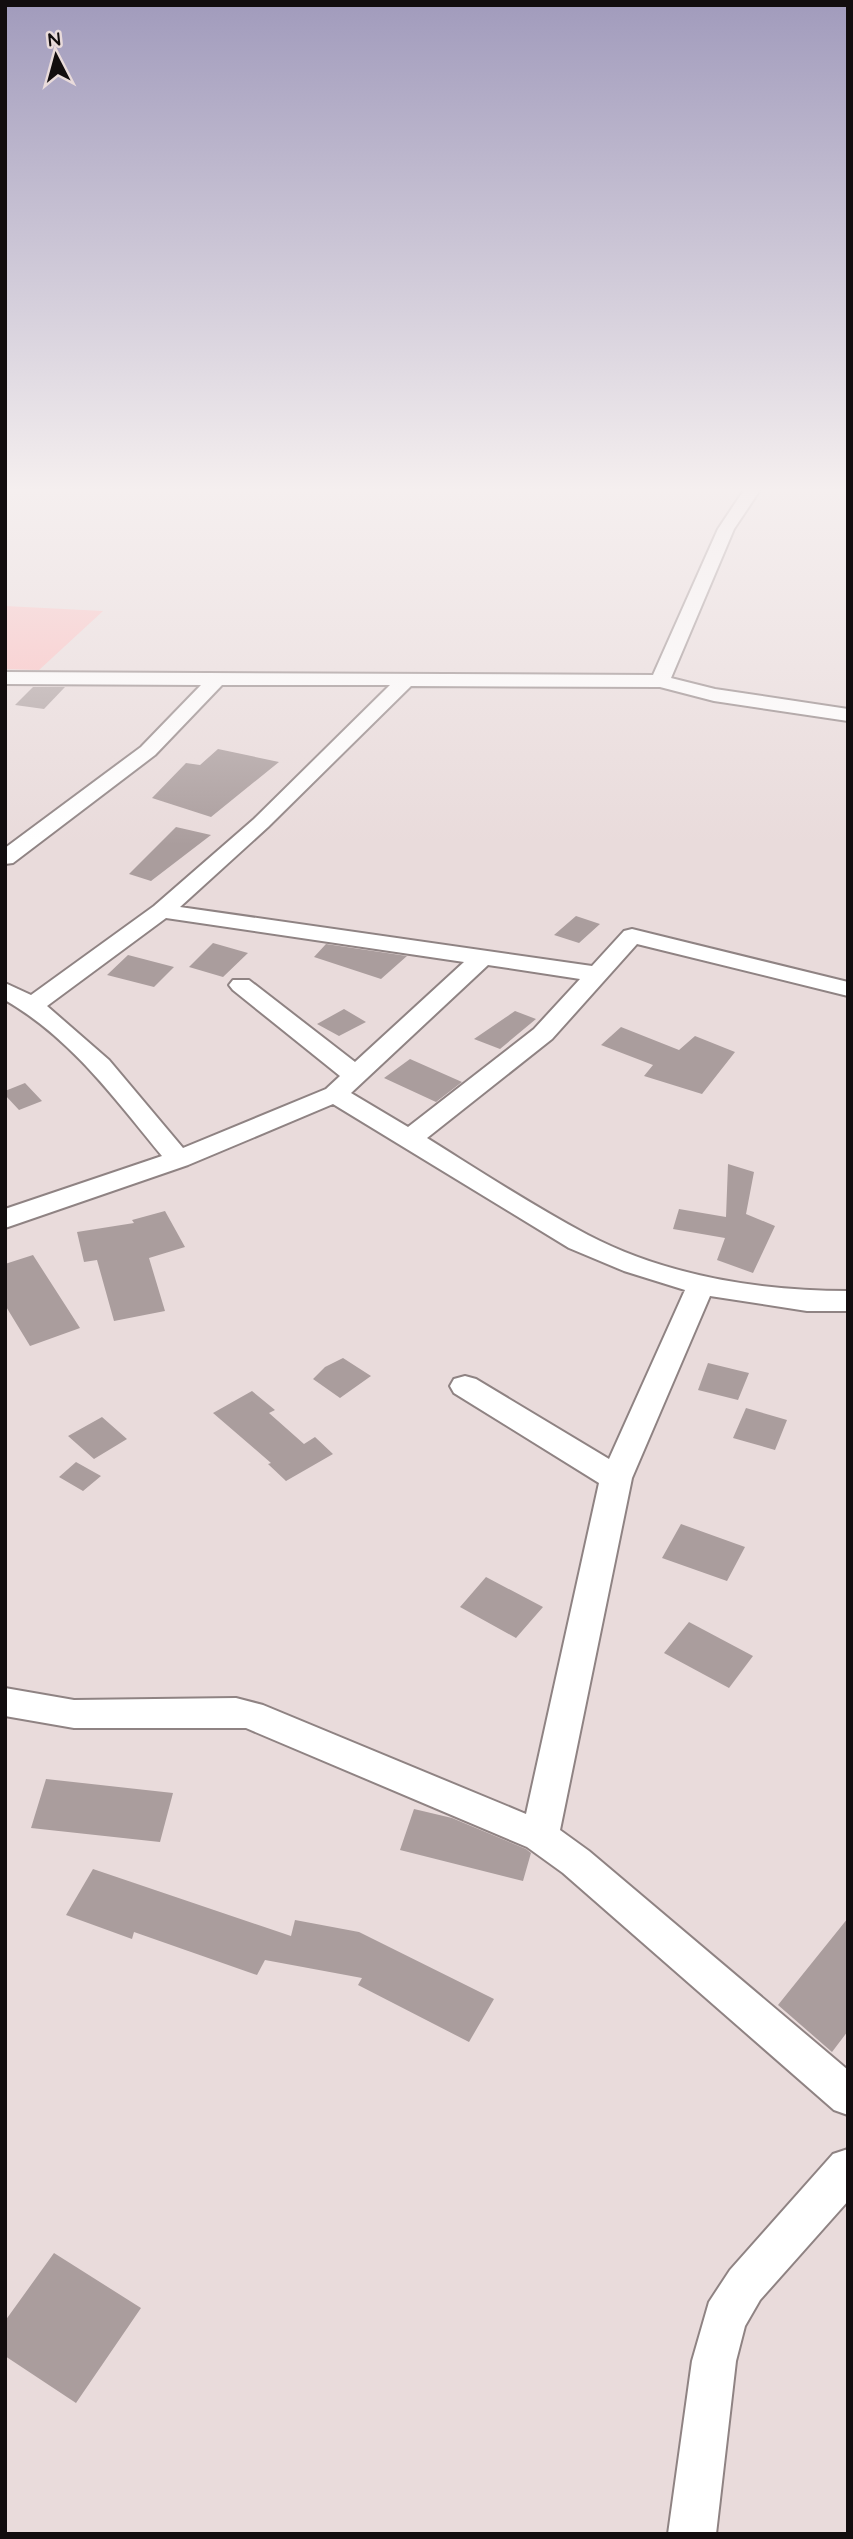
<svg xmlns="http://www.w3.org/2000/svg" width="853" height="2539" font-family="Quicksand,sans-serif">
<rect width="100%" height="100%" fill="#e9dbdb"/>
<!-- green -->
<path fill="#fcbabb" d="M 5,606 L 103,611 L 39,670 L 5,669 Z"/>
<!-- building -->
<path fill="#aa9d9d" d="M 33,687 L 65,687 L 44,709 L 15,705 Z
M 218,749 L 279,762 L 211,817 L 152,798 L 186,763 L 200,765 Z
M 176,827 L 211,835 L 151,881 L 129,874 Z
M 576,916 L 600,924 L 579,943 L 554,935 Z
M 213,943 L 248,953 L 223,977 L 189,967 Z
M 326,944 L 407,956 L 381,979 L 314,957 Z
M 128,955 L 174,967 L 154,987 L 107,975 Z
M 344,1009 L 366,1022 L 339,1036 L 317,1024 Z
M 515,1011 L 536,1019 L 500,1049 L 474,1039 Z
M 621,1027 L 679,1050 L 695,1036 L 735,1052 L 702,1094 L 644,1076 L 653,1065 L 601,1045 Z
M 410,1059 L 462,1082 L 436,1102 L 384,1078 Z
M 25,1083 L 42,1101 L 19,1110 L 5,1095 L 5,1091 Z
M 728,1164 L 754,1172 L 746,1214 L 775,1226 L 753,1273 L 717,1260 L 725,1238 L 673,1229 L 679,1209 L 726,1217 Z
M 165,1211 L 185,1247 L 149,1258 L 165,1311 L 114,1321 L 97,1260 L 84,1262 L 77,1232 L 134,1223 L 132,1220 Z
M 33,1255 L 80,1328 L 30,1346 L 5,1305 L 5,1264 Z
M 343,1358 L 371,1376 L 340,1398 L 313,1379 L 325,1367 Z
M 708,1363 L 749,1373 L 738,1400 L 698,1390 Z
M 252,1391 L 275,1410 L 269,1413 L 304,1444 L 315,1437 L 333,1454 L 286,1481 L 268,1464 L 271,1463 L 213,1413 Z
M 746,1408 L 787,1420 L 775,1450 L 733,1438 Z
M 102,1417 L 127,1439 L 94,1459 L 68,1436 Z
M 76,1462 L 101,1476 L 83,1491 L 59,1477 Z
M 681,1524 L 745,1547 L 727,1581 L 662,1558 Z
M 486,1577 L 543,1607 L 516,1638 L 460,1607 Z
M 689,1622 L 753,1656 L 729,1688 L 664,1653 Z
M 46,1779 L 173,1793 L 160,1842 L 31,1828 Z
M 414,1809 L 452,1818 L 526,1849 L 531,1853 L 523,1881 L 400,1850 Z
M 93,1869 L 291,1936 L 295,1920 L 359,1932 L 494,1999 L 469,2042 L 358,1985 L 362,1978 L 265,1960 L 257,1975 L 134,1932 L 132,1939 L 66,1915 Z
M 848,1918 L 848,2031 L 832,2052 L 778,2005 Z
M 54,2253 L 141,2308 L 76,2403 L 5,2356 L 5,2321 Z"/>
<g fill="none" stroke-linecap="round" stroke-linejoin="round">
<!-- minor casing -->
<g stroke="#8f8383" stroke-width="4">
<path id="minor" d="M 744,490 L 760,490 L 734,529 L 671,678 L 715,689 L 848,709 L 848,721 L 714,701 L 660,687 L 411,686 L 268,827 L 180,907 L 592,966 L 624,931 L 632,929 L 848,982 L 848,996 L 637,944 L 552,1039 L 427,1138 C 480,1171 533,1206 588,1235 C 666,1276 761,1291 848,1291 L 848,1311 L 807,1311 L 710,1296 L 632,1478 L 560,1830 L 589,1851 L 848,2070 L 848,2115 L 834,2110 L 563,1873 L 527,1847 L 246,1728 L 74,1728 L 5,1716 L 5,1688 L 74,1700 L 236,1698 L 263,1705 L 526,1814 L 599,1483 L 454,1393 L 450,1386 L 454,1379 L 465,1376 L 476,1379 L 609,1459 L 685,1290 L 624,1271 L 569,1248 L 333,1104 L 188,1165 L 5,1228 L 5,1209 L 162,1156 C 115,1099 71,1038 5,1000 L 5,983 L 31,995 L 154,906 L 254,819 L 390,685 L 222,685 L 155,755 L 13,863 L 5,864 L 5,848 L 141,747 L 201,685 L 5,684 L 5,672 L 653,675 L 718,529 ZM 166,918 L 464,962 L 355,1062 L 249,980 L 233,980 L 229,985 L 233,990 L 340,1076 L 326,1089 L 183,1148 L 109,1060 L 47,1006 ZM 488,965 L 580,979 L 534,1029 L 408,1127 L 351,1093 Z
M 848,2149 L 848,2201 L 760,2300 L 745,2326 L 736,2361 L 716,2534 L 668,2534 L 692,2361 L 709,2302 L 730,2270 L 833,2154 Z"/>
</g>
<!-- minor -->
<use href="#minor" fill="#fff" fill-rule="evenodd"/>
</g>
<!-- sky -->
<linearGradient id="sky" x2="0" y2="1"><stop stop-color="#a19bbc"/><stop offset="0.58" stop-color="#f5efef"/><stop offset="1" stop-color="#f5efef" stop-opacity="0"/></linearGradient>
<rect width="853" height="845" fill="url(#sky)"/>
<!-- border -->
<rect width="853" height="2539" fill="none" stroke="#120d0e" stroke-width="14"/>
<!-- north arrow -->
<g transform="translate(56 56) rotate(354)" stroke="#e9dbdb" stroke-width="5" paint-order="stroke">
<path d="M0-5L12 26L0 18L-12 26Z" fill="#120d0e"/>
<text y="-10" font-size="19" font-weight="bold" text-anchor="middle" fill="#120d0e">N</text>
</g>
</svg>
